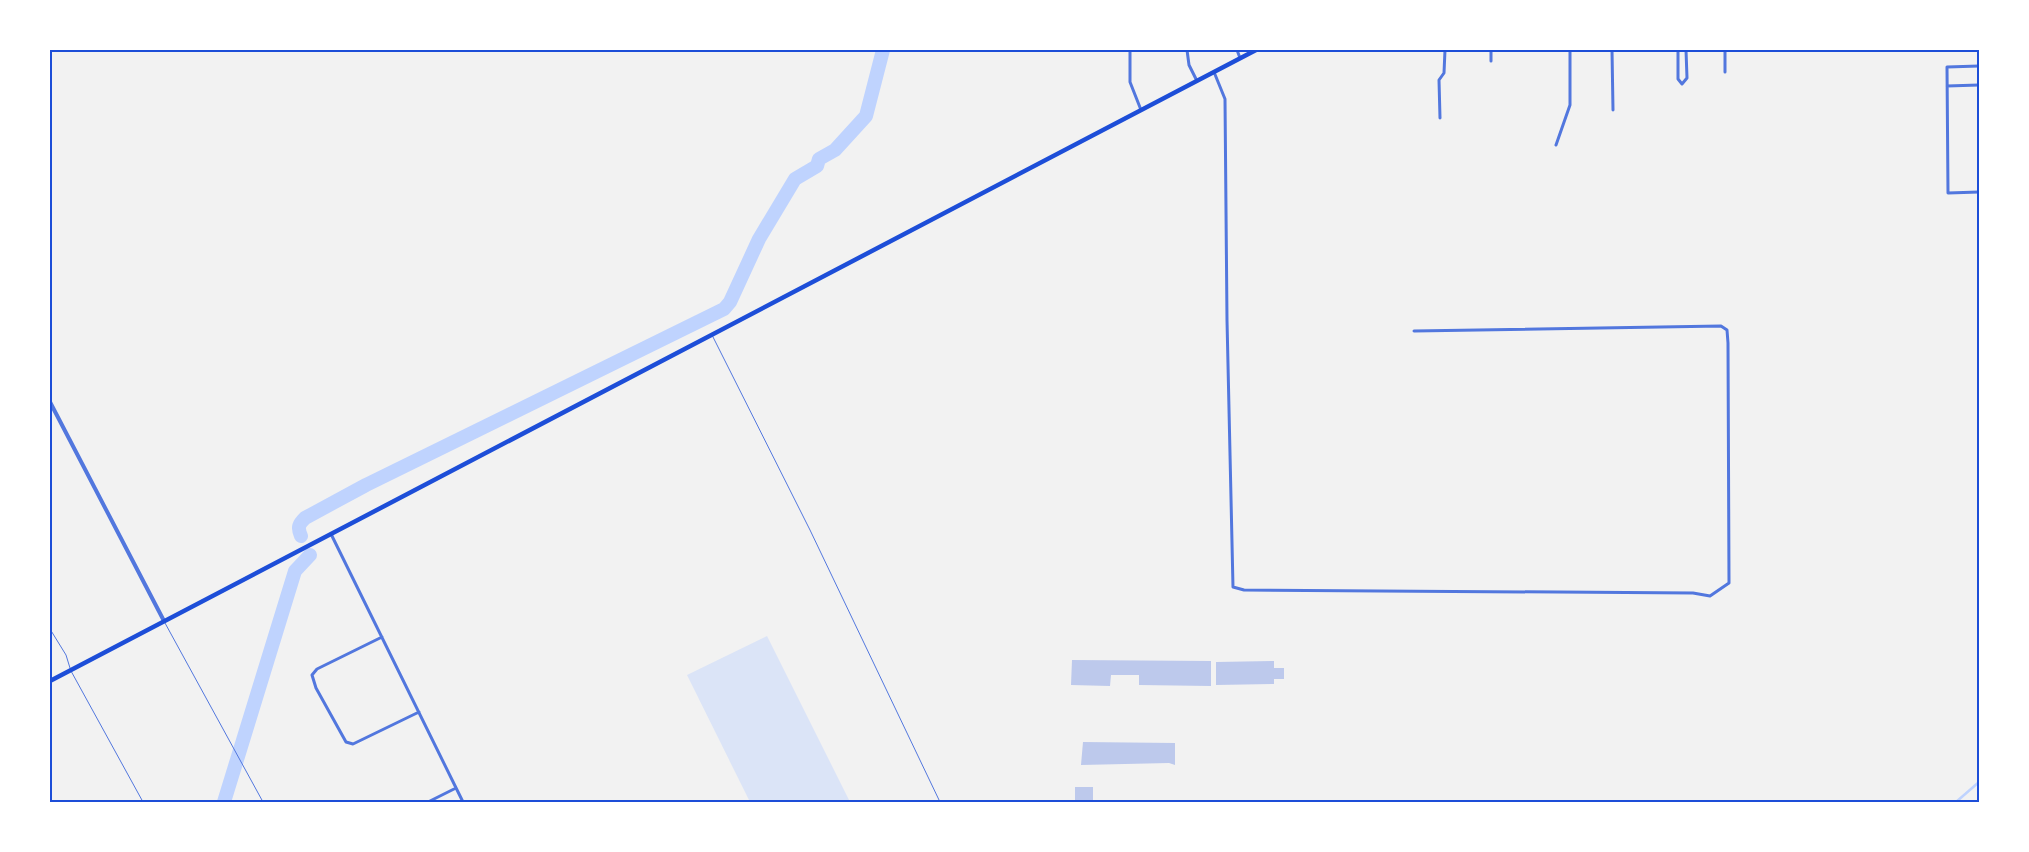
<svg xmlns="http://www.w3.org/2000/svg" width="2029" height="852" font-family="'PT Sans',sans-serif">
<rect width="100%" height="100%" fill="#f2f2f2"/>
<!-- green -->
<path fill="#dbe4f7" d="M 767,636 L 850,802 L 750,802 L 687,675 Z"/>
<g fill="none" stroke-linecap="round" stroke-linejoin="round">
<!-- stream -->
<path stroke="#bfd3fe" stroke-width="2.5" d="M 1956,802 L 1979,782"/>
<!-- river -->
<path stroke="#bfd3fe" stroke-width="14" d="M 301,536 C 297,527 299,524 305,518 L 366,485 L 724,309 L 730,302 L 759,239 L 795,179 L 817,166 L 819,159 L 835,150 L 866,116 L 883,50
M 224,802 L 295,571 L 310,555"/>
</g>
<!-- building -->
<path fill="#bdc9ec" d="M 1072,660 L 1211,661 L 1211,686 L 1139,685 L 1139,675 L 1111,675 L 1110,686 L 1071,685 Z
M 1274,661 L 1274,668 L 1284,668 L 1284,679 L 1274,679 L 1274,684 L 1216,685 L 1216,662 Z
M 1083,742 L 1175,743 L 1175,765 L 1169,763 L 1081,765 Z
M 1075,787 L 1093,787 L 1093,802 L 1075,802 Z"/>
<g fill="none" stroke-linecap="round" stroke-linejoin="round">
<!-- service -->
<path stroke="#5277de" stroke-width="1" d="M 712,335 L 810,530 L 940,802
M 165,623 L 263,802
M 50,629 L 66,655 L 70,668
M 71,671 L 143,802"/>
<!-- minor -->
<path stroke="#5277de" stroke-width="3" d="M 1130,50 L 1130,82 L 1141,110
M 1187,50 L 1189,65 L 1197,81
M 1237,50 L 1240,58
M 1491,50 L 1491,61
M 1612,50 L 1613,110
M 1678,50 L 1678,79 L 1682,84 L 1687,78 L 1686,50
M 1979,66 L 1947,67 L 1948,193 L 1979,192
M 1214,72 L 1225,99 L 1227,320 L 1233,587 L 1244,590 L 1693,593 L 1710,596 L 1729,583 L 1728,343 L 1727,330 L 1721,326 L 1414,331
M 1725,72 L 1725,50
M 1947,86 L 1979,85
M 1440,118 L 1439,80 L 1444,73 L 1445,50
M 1556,145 L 1570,105 L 1570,50
M 331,534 L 463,802
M 382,637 L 317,669 L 312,675 L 316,688 L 346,742 L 353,744 L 419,712
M 428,802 L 456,788"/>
<!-- tertiary -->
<path stroke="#5277de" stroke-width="4" d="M 50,402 L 164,621"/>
<!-- secondary -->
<path stroke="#1d4ed8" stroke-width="4.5" d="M 50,681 L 1256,50"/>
</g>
<!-- border -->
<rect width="2029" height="852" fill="none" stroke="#ffffff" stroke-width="102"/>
<rect x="51" y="51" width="1927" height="750" fill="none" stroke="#1d4ed8" stroke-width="2"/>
</svg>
